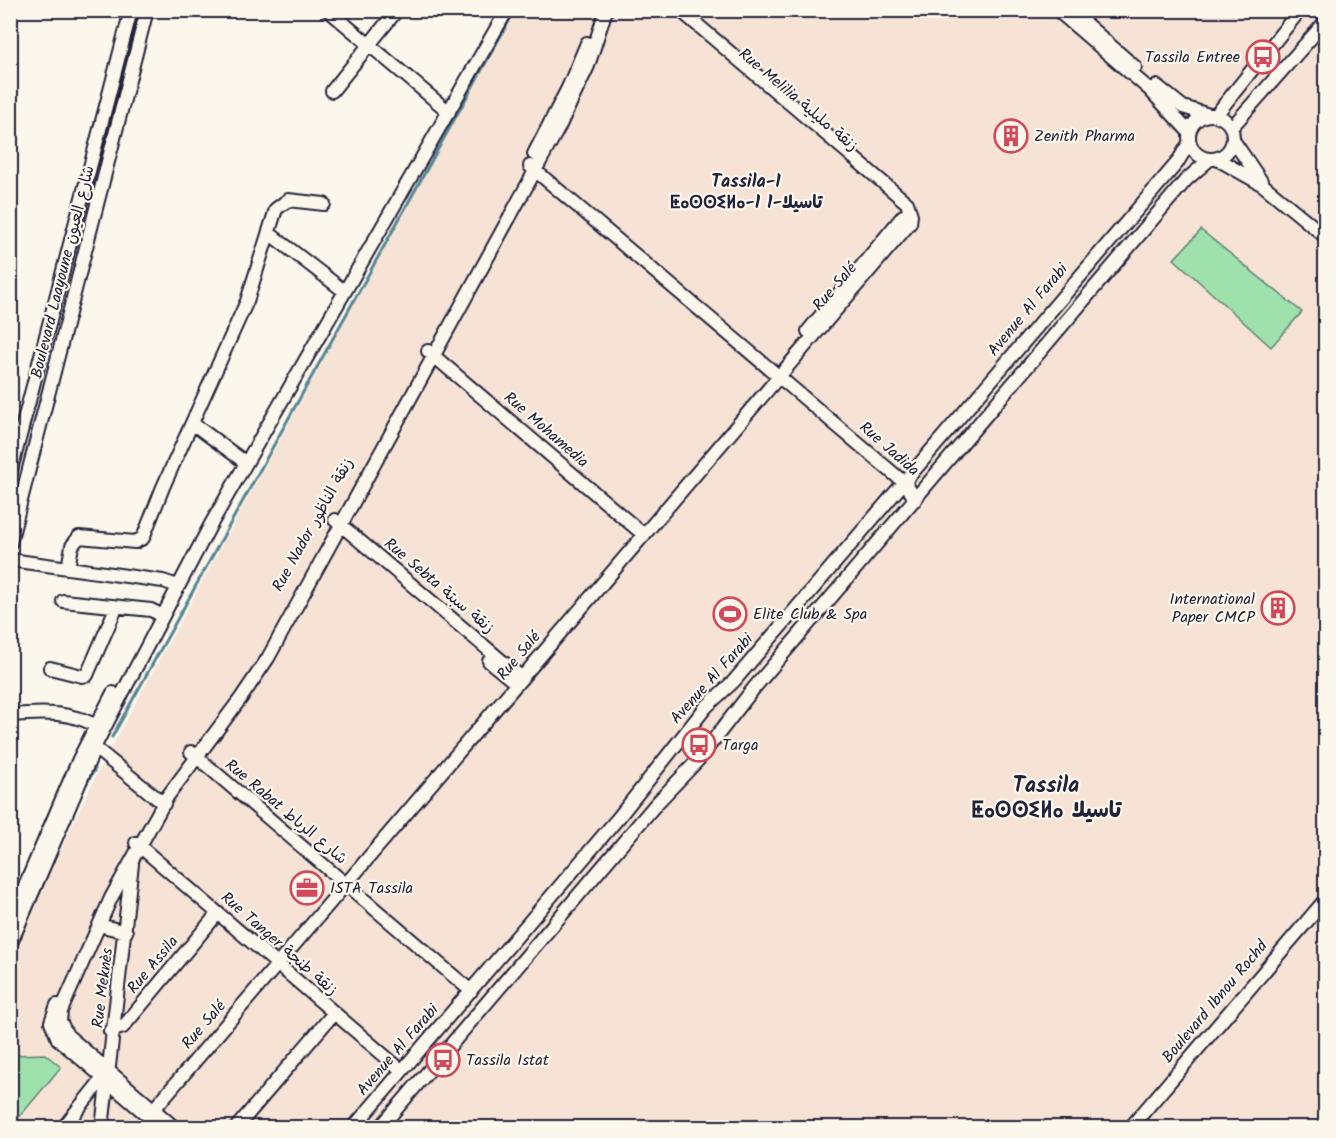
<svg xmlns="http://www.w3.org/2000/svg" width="1336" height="1138" font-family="Kalam,'Playpen Sans Arabic','Noto Sans Tifinagh',sans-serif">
<rect width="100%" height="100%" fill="#fbf7ec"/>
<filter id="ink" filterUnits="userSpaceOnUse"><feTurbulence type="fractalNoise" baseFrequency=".0167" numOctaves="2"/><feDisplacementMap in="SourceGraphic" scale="12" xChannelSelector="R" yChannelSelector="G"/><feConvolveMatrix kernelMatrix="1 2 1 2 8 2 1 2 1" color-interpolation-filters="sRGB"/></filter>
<g filter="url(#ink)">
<!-- built -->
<path fill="#f6e3d6" d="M 514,11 L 1325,11 L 1325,1127 L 11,1128 L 10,956 L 18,938 L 97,774 Z"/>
<!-- green -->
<path fill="#9ee1ac" stroke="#608274" stroke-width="1.5" d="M 1201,230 L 1302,312 L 1271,347 L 1174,259 Z
M 45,1054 L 61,1067 L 11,1127 L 11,1060 L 14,1055 Z"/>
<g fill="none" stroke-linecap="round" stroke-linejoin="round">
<!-- stream -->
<path stroke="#568694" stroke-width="3" d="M 112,737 L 515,10
M 82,791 L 95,769
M 10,962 L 72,816"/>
<!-- minor casing -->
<g stroke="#22223b" stroke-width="16">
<path id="minor" d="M 328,10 L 449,112
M 1057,10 L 1149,89 L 1189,132
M 1070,10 L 1135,67
M 1157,86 L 1183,107 L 1209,115
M 332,91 L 397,10
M1189 137a22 22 0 1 1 44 0a22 22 0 1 1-44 0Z
M 1216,115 L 1300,10
M 1231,128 L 1326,21
M 1233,140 L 1261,181
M 534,154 L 568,88 L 587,43
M 1217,159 L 1263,185 L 1326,237
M 530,166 L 907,485 L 915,500
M 269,233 L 344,291
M 808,331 L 903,216
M 428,351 L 644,535
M 192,423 L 246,463
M 10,474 L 131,10
M 335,520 L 522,678
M 10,543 L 147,10
M 10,560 L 163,581 L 178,586
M 68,568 L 72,546 L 79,537 L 135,542 L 143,538 L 163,487 L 247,301 L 276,209 L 288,200 L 324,204
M 63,601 L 151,610 L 163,616
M 489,661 L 517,684
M 50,668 L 82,676 L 87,675 L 116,608
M 10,715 C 44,712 73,711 102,729
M 90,744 L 164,804
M 191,752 L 471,991
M 136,843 L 401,1070
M 10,921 L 79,759 L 113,693
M 99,925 L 126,932
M 10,945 L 98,740 L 211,524 L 507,10
M 57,1005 L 51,1022 L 58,1039 L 162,1128
M 110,1031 L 123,1027 L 218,913
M 148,1116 L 910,223 L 911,215 L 907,203 L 680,10
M 63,1128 L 103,1078
M 102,1128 L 132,864
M 175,1128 L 67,1035 L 60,1021 L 61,1011 L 111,898 L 167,797 L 241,698 L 268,658 L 559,127 L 588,66 L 606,10
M 236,1128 L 334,1013
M 353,1128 L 619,817 L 706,707 L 734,681 L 1177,163 L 1189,143
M 380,1128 L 656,804 L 698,760 L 754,688 L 1186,180 L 1210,159
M 1130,1128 L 1326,899"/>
</g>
<!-- minor -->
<use href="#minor" stroke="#fbf7ec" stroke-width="12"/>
</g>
</g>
<!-- icons -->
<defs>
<g id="bus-ring" transform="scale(1.725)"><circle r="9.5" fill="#fbf7ec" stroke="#d1495b" stroke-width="1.5"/><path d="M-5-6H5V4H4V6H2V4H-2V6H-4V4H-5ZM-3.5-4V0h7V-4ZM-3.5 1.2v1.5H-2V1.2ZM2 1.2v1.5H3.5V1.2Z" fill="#d1495b"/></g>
<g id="building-ring" transform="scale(1.725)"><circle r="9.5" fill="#fbf7ec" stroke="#d1495b" stroke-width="1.5"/><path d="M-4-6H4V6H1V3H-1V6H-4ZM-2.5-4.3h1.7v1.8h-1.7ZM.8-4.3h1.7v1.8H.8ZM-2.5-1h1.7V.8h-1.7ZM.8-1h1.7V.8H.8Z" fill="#d1495b"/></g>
<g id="stadium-ring" transform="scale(1.725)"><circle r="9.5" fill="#fbf7ec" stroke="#d1495b" stroke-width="1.5"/><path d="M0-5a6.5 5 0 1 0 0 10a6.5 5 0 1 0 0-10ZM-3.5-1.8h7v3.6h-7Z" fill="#d1495b"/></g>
<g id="office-ring" transform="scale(1.725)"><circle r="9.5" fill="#fbf7ec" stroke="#d1495b" stroke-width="1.5"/><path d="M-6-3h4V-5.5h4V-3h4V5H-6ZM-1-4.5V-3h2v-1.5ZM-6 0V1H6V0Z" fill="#d1495b"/></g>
</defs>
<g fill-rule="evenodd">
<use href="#bus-ring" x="1263" y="57"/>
<use href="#building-ring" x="1011" y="136"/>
<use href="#building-ring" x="1278" y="608"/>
<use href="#stadium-ring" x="730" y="614"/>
<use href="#bus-ring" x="699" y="745"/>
<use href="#office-ring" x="307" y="888"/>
<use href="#bus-ring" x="443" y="1060"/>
</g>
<g text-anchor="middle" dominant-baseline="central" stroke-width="4.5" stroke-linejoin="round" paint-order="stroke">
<!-- poi labels -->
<g font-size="16" fill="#22223b" stroke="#fbf7ec" text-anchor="start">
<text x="1240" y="57" text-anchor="end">Tassila Entree</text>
<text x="1034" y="136">Zenith Pharma</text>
<text x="1255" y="599" text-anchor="end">International<tspan x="1255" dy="18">Paper CMCP</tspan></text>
<text x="753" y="614">Elite Club &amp; Spa</text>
<text x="722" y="745">Targa</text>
<text x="330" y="888">ISTA Tassila</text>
<text x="466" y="1060">Tassila Istat</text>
</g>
<!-- street labels -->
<g font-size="16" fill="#22223b" stroke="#fbf7ec">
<text transform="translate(798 100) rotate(40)">Rue Melilia زنقة مليلية</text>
<text transform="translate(63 272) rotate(-76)">Boulevard Laayoune شارع العيون</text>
<text transform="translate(835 287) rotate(-49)">Rue Salé</text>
<text transform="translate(1028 310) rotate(-50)">Avenue Al Farabi</text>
<text transform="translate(546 430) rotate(41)">Rue Mohamedia</text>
<text transform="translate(889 449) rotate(41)">Rue Jadida</text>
<text transform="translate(313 525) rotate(-61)">Rue Nador زنقة الناظور</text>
<text transform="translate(439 586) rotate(40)">Rue Sebta زنقة سبتة</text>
<text transform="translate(519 656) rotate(-50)">Rue Salé</text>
<text transform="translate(712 679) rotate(-48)">Avenue Al Farabi</text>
<text transform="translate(286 812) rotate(40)">Rue Rabat شارع الرباط</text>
<text transform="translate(279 944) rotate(41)">Rue Tanger زنقة طنجة</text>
<text transform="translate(153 965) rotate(-50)">Rue Assila</text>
<text transform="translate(103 988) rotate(-83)">Rue Meknès</text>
<text transform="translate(1215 1002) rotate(-50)">Boulevard Ibnou Rochd</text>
<text transform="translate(204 1025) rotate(-49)">Rue Salé</text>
<text transform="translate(398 1050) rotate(-49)">Avenue Al Farabi</text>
</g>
<!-- neighbourhood labels -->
<g font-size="18" font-weight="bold" fill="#22223b" stroke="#fbf7ec">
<text x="746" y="182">Tassila-1<tspan x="746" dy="21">ⵟⴰⵙⵙⵉⵍⴰ-1 1-تاسيلا</tspan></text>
</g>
<!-- district labels -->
<g font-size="22" font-weight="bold" fill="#22223b" stroke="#fbf7ec">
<text x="1046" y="786">Tassila<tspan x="1046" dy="25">ⵟⴰⵙⵙⵉⵍⴰ تاسيلا</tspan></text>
</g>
</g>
<!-- margin -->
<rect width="1336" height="1138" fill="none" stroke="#fbf7ec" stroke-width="36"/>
<rect x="18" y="18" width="1300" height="1102" fill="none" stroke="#22223b" stroke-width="2" filter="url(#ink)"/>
</svg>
